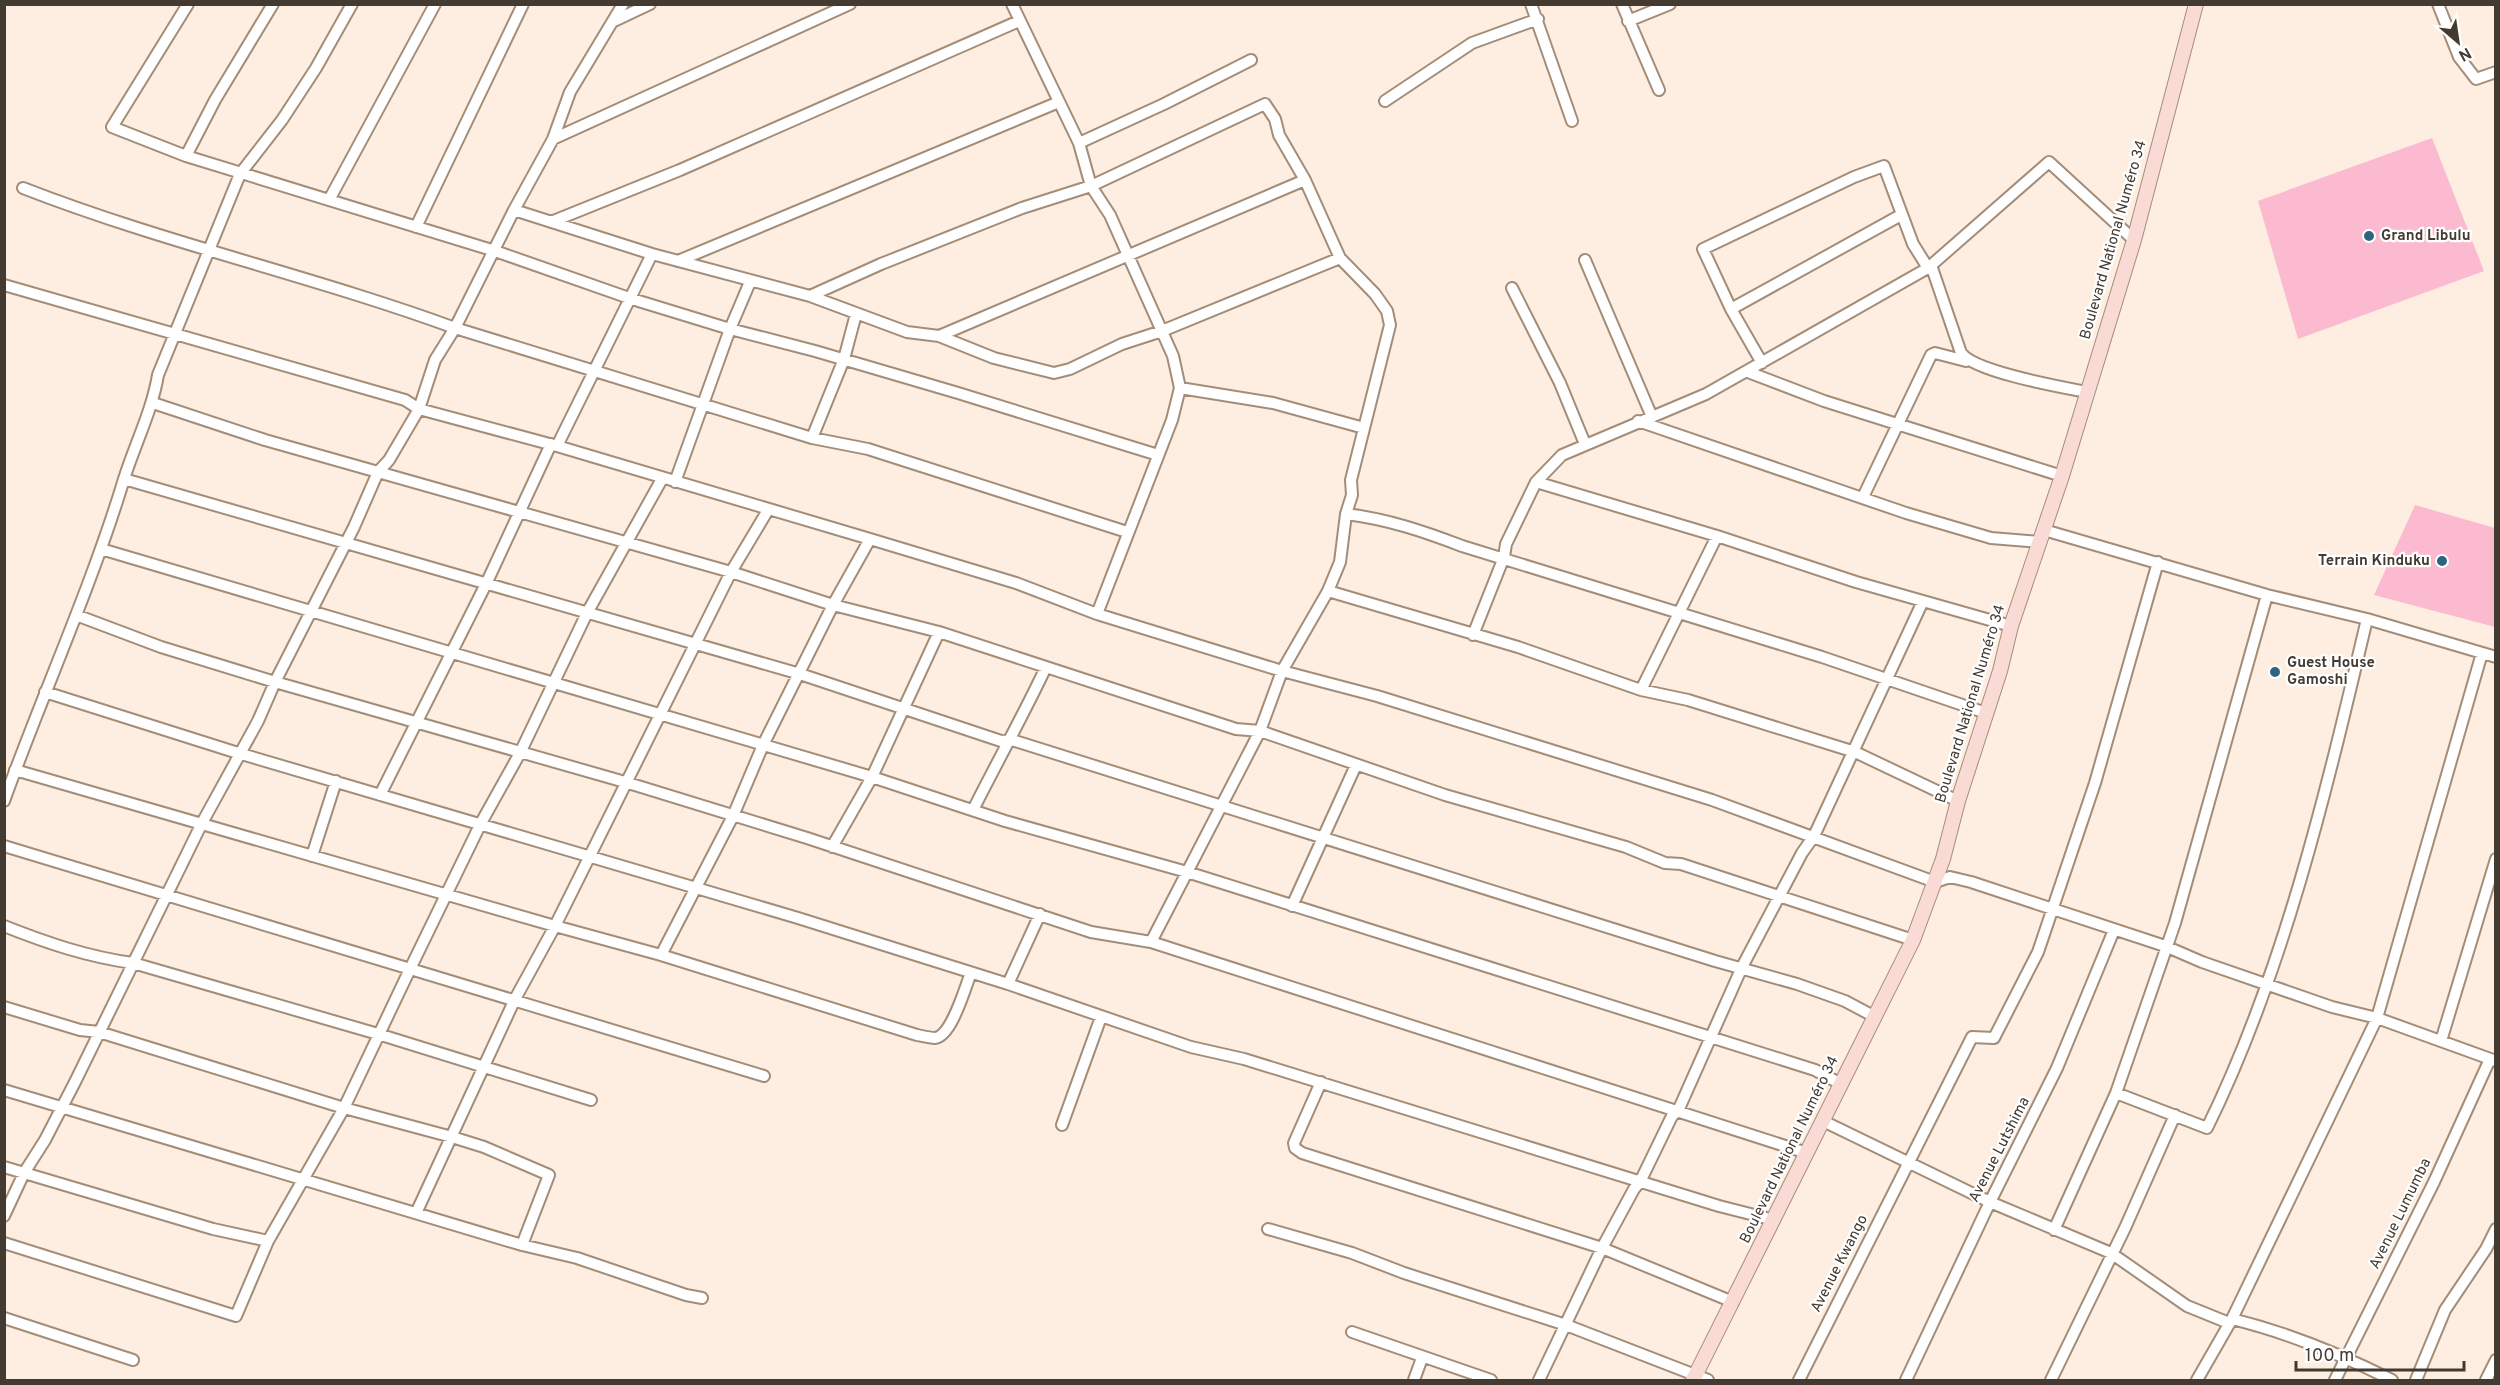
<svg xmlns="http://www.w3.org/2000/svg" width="2500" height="1385" font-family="Overpass,sans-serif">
<rect width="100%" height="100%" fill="#fdeee1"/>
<!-- green -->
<path fill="#fcbad0" d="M 2432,138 L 2484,271 L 2298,339 L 2258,201 Z
M 2415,505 L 2495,528 L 2495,627 L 2374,595 Z"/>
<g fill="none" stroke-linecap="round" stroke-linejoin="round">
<!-- minor casing -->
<g stroke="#a38d79" stroke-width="14">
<path id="minor" d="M 188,4 L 112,127 L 186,156 L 495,251 L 632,299 L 730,329 L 815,351 L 958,393 L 1158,455
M 1012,4 L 1079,143 L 1091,186 L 1110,215 L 1173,356 L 1180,388 L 1172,420 L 1097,614
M 1531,4 L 1572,121
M 1622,4 L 1659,90
M 2438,4 L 2459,57 L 2476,79 L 2496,72
M 1628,21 L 1670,4
M 612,22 L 650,4
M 1385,101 L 1472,43 L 1538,19
M 553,139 L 850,4
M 1079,143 L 1164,104 L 1251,60
M 186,156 L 215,100 L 273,4
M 23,188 C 164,243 313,276 455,328 L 812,438 L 868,449 L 1127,532
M 329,200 L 435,4
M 514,210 L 652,254 L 810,296 L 907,332 L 939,336 L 994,358 L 1054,373 L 1070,369 L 1122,344 L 1162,331 L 1340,258
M 551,222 L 680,170 L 1019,21
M 416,227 L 523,4
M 1585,260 L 1652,417
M 678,261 L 1059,102
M 1931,265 L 1961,353 C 1975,372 2061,387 2087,392
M 4,285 L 405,400 L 419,409 L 557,446 L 870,539 L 1016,583 L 1097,614 L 1282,671 L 1377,696 L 1712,800 L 1935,882 L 1950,877 L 1971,882 L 2165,946 L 2202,962 L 2332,1007 L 2377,1018 L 2496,1061
M 1512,288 L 1560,383 L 1585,444
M 810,296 L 881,264 L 1022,208 L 1091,186 L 1265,104 L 1275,119 L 1279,135 L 1305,180 L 1340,258 L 1375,294 L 1387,311 L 1390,325 L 1351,480 L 1352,495 L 1346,514 L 1340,562 L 1328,591 L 1282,671 L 1260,731 L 1151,942
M 1731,309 L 1901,215
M 939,336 L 1305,180
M 1762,363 L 1731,309 L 1703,249 L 1854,177 L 1884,166 L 1913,244 L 1928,268
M 1748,372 L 1824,401 L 2062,476
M 1180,388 L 1273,403 L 1364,428
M 153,403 L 265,440 L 731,572 L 833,605 L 939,632 L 1236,729 L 1260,731 L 1445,795 L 1626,847 L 1665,863 L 1681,864 L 1913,940
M 1638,421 L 1906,513 L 1991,538 L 2040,542
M 812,438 L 844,359 L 856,314
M 557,446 L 652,254
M 124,479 L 800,674 L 1001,741 L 1012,740 L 1715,961 L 1797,984 L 1845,1001 L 1875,1017
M 675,482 L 730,329 L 750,282
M 1536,482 L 1717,536 L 1856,582 L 2011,626
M 1863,497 L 1931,355 L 1935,353 L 1966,361
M 1346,514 C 1387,519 1423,531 1462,546 L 1822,657 L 1986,713
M 2044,530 L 2267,595 L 2367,619 L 2496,657
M 101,549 L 872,777 L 1005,821 L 1187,872 L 1815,1070 L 1841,1084
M 1328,591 L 1518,647 L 1641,690 L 1688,700 L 1855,752 L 1958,801
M 76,615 L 161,647 L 275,682 L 625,782 L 807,838 L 1091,932 L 1151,942 L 1807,1153
M 1473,635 L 1504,557 L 1506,544 L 1536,482 L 1562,455 L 1706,394 L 1928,268 L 2049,162 L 2134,240
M 1641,690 L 1717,536
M 45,692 L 238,753 L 798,918 L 1008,984 L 1191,1047 L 1244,1059 L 1719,1206 L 1774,1220
M 15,770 L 555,926 L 661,955 L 917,1035 C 922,1036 930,1038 935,1038 C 952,1036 965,987 971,973
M 380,795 L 487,582 L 551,444
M 4,801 C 43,693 91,588 124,479 C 135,444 152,411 158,375 L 240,174 L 282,120 L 316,68 L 352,4
M 973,810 C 997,762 1023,716 1046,667
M 4,846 L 764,1076
M 832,847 L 872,777 L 939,632
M 312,856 L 336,781
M 1292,906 L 1356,765
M 4,926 C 47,943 88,957 133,963 L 378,1034 L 591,1100
M 661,955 L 733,816 L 763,745 L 833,605 L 870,539
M 1008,984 L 1040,914
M 4,1007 L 80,1030 L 99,1032 L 344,1108 L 452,1137 L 484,1147 L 549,1175 L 522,1245
M 2441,1041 L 2496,859
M 1321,1082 L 1294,1143 L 1295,1148 L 1302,1153 L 1602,1248 L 1733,1302
M 4,1090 L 522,1245 L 577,1258 L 686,1295 L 702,1298
M 2116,1093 L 2207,1128 C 2284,972 2327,788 2367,619
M 1823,1121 L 1990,1202 L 2111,1253 L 2187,1306 L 2229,1323
M 1062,1125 L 1101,1017
M 4,1167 L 213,1229 L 268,1241
M 417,1211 L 515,999 L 555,926 L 731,572 L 768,510
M 4,1216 L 24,1173 L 45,1140 L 75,1082 L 202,823 L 258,721 L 275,682 L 354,527 L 378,472 L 389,460 L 419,409 L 435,360 L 455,328 L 514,210 L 553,139 L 570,92 L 623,4
M 1268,1229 L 1352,1253 L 1404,1273 L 1566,1325 L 1708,1380
M 2054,1230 L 2116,1093 L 2175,923 L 2267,595
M 4,1243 L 236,1316 L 268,1241 L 344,1108 L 411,967 L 481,823 L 520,753 L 587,613 L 662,479
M 4,1318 L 133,1360
M 2232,1319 C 2289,1333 2340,1354 2392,1380
M 1352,1332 L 1491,1380
M 1414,1380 L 1422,1358
M 1539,1380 L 1602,1248 L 1634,1189 L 1640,1182 L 1672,1116 L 1678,1111 L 1742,967 L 1802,853 L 1814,836 L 1923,601
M 1799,1380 L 1972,1037 L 1994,1038 L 2038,952 L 2095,783 L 2158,562
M 1906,1380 L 1990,1202 L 2057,1068 L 2114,930
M 2051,1380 L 2125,1228 L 2175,1115
M 2197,1380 L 2232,1319 L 2377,1018 L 2482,653
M 2335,1380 L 2434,1182 L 2490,1059
M 2416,1380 L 2445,1310 L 2486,1249 L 2496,1229
M 2486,1380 L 2496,1360"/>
</g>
<!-- secondary casing -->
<g stroke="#a38d79" stroke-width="16">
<path id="secondary" d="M 1693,1380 L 1913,940 L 1943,859 L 1958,801 L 2000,671 L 2011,626 L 2062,476 L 2134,240 L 2196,4"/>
</g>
<!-- minor -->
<use href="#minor" stroke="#fff" stroke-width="10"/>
<!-- secondary -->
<use href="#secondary" stroke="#fadad4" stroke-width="14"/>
</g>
<!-- markers -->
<g fill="#2f6480" stroke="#fff" stroke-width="2">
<circle cx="2369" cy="236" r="6"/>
<circle cx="2442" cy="561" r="6"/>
<circle cx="2275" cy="672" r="6"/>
</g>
<g text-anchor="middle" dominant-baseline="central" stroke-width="4.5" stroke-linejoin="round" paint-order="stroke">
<!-- poi labels -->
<g font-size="15" font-weight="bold" fill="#433a31" stroke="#fff" text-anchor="start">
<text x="2381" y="236">Grand Libulu</text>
<text x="2430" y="561" text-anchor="end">Terrain Kinduku</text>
<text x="2287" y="663">Guest House<tspan x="2287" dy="17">Gamoshi</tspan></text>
</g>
<!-- street labels -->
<g font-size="15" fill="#433a31" stroke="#fff">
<text transform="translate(2114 240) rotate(-74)">Boulevard National Numéro 34</text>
<text transform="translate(1971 704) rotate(-73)">Boulevard National Numéro 34</text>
<text transform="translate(1790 1150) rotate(-64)">Boulevard National Numéro 34</text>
<text transform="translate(2000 1150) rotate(-63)">Avenue Lutshima</text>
<text transform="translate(2401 1214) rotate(-64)">Avenue Lumumba</text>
<text transform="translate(1840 1264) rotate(-63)">Avenue Kwango</text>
</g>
</g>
<!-- border -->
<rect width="2500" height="1385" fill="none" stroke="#433a31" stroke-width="12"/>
<!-- north arrow -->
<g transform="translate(2458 42) rotate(151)" stroke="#ffffff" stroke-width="4.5" paint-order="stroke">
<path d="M0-4.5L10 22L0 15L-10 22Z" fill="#433a31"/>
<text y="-9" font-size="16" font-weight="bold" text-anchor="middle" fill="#433a31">N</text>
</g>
<!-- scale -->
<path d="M2296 1361v9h168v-9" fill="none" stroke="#433a31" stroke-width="3"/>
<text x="2305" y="1361" font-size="18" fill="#433a31" stroke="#ffffff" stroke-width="4.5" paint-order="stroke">100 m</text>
</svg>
